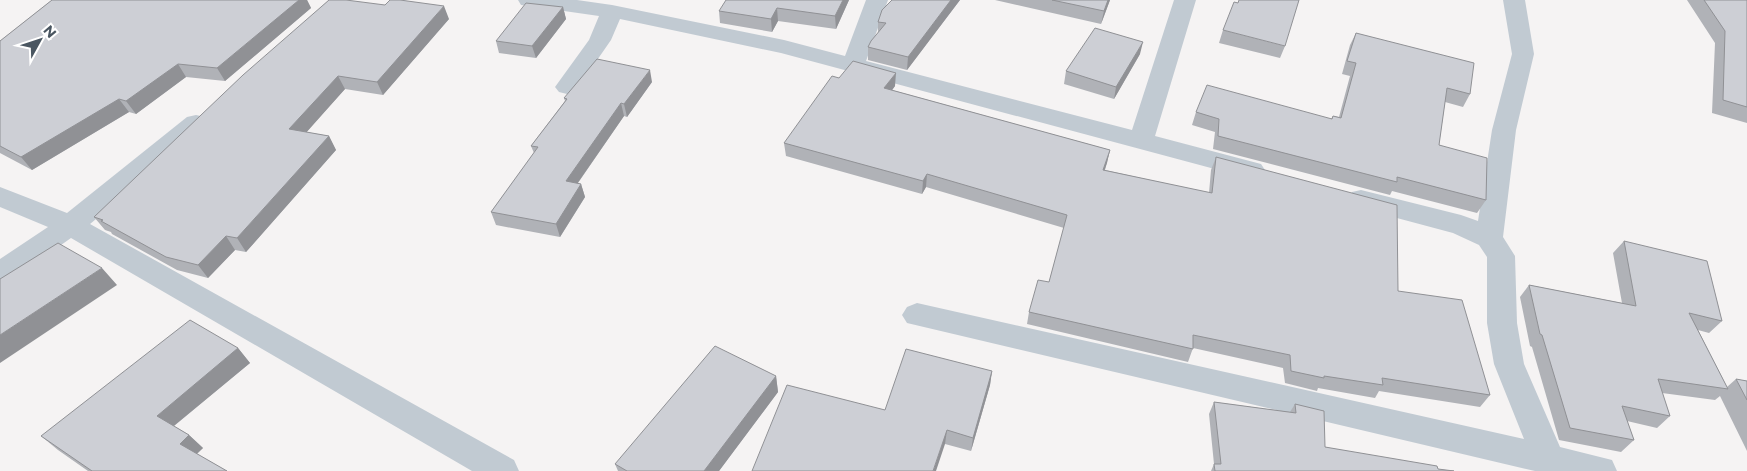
<svg xmlns="http://www.w3.org/2000/svg" width="1747" height="471" font-family="Montserrat,sans-serif">
<rect width="100%" height="100%" fill="#f5f3f3"/>
<g fill="none" stroke-linecap="round" stroke-linejoin="round">
<!-- minor -->
<path fill="#c1cad2" fill-rule="evenodd" d="M 518,0 L 577,0 L 612,5 L 784,40 L 845,56 L 866,0 L 888,0 L 866,61 L 1132,130 L 1174,0 L 1196,0 L 1155,136 L 1261,164 L 1265,170 L 1261,176 L 1252,179 L 781,53 L 620,19 L 611,40 L 575,92 L 567,94 L 559,92 L 555,87 L 589,40 L 599,16 L 529,6 L 521,5 Z
M 1503,0 L 1525,0 L 1534,54 L 1516,130 L 1503,237 L 1515,256 L 1517,323 L 1524,364 L 1560,447 L 1612,460 L 1617,471 L 1535,471 L 907,323 L 902,315 L 907,307 L 917,303 L 1524,439 L 1494,364 L 1487,323 L 1487,257 L 1479,245 L 1453,233 L 1352,206 L 1348,199 L 1352,192 L 1361,190 L 1461,215 L 1478,221 L 1492,130 L 1512,54 Z
M 196,115 L 205,117 L 208,123 L 205,129 L 90,224 L 514,460 L 519,471 L 472,471 L 71,238 L 10,281 L 0,284 L 0,259 L 48,227 L 0,207 L 0,187 L 67,213 L 187,117 Z"/>
</g>
<!-- wall -->
<path fill="#b0b2b7" d="M 52,0 L 307,0 L 311,8 L 225,81 L 186,77 L 136,114 L 129,112 L 32,170 L 0,153 L 0,41 Z
M 329,0 L 449,19 L 383,95 L 345,89 L 306,132 L 329,136 L 336,150 L 246,252 L 235,250 L 208,278 L 177,270 L 112,234 L 111,232 L 105,230 L 94,217 Z
M 849,0 L 836,29 L 778,21 L 772,32 L 720,23 L 719,11 Z
M 892,0 L 960,0 L 907,70 L 868,60 L 868,47 L 878,33 L 878,22 Z
M 995,0 L 1110,0 L 1101,24 Z
M 1687,0 L 1747,0 L 1747,123 L 1712,113 L 1715,43 Z
M 563,7 L 566,19 L 536,58 L 499,53 L 496,41 Z
M 1223,30 L 1285,46 L 1280,58 L 1219,43 Z
M 1356,33 L 1470,94 L 1463,107 L 1445,102 L 1439,145 L 1486,200 L 1477,213 L 1392,191 L 1390,195 L 1213,149 L 1215,132 L 1192,125 L 1196,112 L 1331,119 L 1333,116 L 1339,117 L 1350,76 L 1342,74 L 1350,45 Z
M 1140,54 L 1114,99 L 1064,84 L 1066,71 Z
M 839,78 L 895,86 L 892,90 L 1110,150 L 1105,170 L 1209,193 L 1211,170 L 1216,157 L 1398,291 L 1490,395 L 1480,407 L 1379,391 L 1375,398 L 1318,388 L 1317,391 L 1285,383 L 1283,368 L 1193,348 L 1188,362 L 1027,324 L 1029,312 L 1049,282 L 1064,228 L 926,187 L 922,194 L 786,156 L 784,143 Z
M 652,82 L 627,117 L 624,116 L 578,183 L 581,184 L 585,197 L 560,237 L 496,225 L 491,212 L 534,153 L 531,146 L 565,101 L 564,98 Z
M 1624,241 L 1722,321 L 1709,333 L 1698,330 L 1727,387 L 1736,379 L 1747,381 L 1747,451 L 1720,396 L 1715,400 L 1662,393 L 1670,416 L 1657,428 L 1627,421 L 1634,440 L 1621,452 L 1559,440 L 1532,347 L 1530,346 L 1520,297 L 1529,285 L 1622,303 L 1613,253 Z
M 238,348 L 250,363 L 174,426 L 189,435 L 203,448 L 197,454 L 227,471 L 88,471 L 58,450 L 41,436 Z
M 992,371 L 990,385 L 971,451 L 945,444 L 885,410 Z
M 776,376 L 778,392 L 719,471 L 618,471 L 615,464 Z
M 1214,402 L 1290,412 L 1295,404 L 1325,447 L 1438,469 L 1454,471 L 1211,471 L 1214,464 L 1209,414 Z"/>
<!-- shaded-wall -->
<path fill="#909195" d="M 299,0 L 307,0 L 311,8 L 225,81 L 217,68 Z
M 843,0 L 849,0 L 836,29 L 835,16 Z
M 951,0 L 960,0 L 907,70 L 908,57 Z
M 1108,0 L 1110,0 L 1101,24 L 1104,11 Z
M 444,6 L 449,19 L 383,95 L 377,82 Z
M 563,7 L 566,19 L 536,58 L 532,46 Z
M 777,8 L 778,21 L 772,32 L 771,19 Z
M 1143,42 L 1140,54 L 1114,99 L 1116,87 Z
M 178,64 L 186,77 L 136,114 L 126,101 Z
M 650,70 L 652,82 L 627,117 L 624,104 Z
M 896,73 L 895,86 L 884,101 L 884,88 Z
M 338,76 L 345,89 L 297,143 L 289,129 Z
M 119,99 L 129,112 L 32,170 L 21,157 Z
M 621,103 L 624,116 L 570,194 L 566,181 Z
M 329,136 L 336,150 L 246,252 L 237,238 Z
M 1110,150 L 1107,163 L 1100,183 L 1103,170 Z
M 927,174 L 926,187 L 922,194 L 923,181 Z
M 581,184 L 585,197 L 560,237 L 556,224 Z
M 226,236 L 235,250 L 208,278 L 198,265 Z
M 102,268 L 117,285 L 0,363 L 0,335 Z
M 238,348 L 250,363 L 170,429 L 157,416 Z
M 992,371 L 990,385 L 971,451 L 973,438 Z
M 776,376 L 778,392 L 719,471 L 704,471 Z
M 947,430 L 945,444 L 936,471 L 933,471 Z
M 189,435 L 203,448 L 193,457 L 180,444 Z"/>
<!-- building -->
<path fill="#cdcfd5" stroke="#909195" d="M 52,0 L 299,0 L 217,68 L 178,64 L 126,101 L 119,99 L 21,157 L 0,146 L 0,41 Z
M 329,0 L 346,0 L 385,5 L 390,0 L 400,0 L 444,6 L 377,82 L 338,76 L 289,129 L 329,136 L 237,238 L 226,236 L 198,265 L 166,257 L 101,221 L 103,220 L 94,217 L 243,75 Z
M 726,0 L 843,0 L 835,16 L 777,8 L 771,19 L 719,11 Z
M 892,0 L 951,0 L 908,57 L 868,47 L 871,41 L 886,23 L 878,22 L 882,10 Z
M 1052,0 L 1108,0 L 1104,11 Z
M 1239,0 L 1299,0 L 1285,46 L 1223,30 L 1234,2 L 1238,3 Z
M 1704,0 L 1747,0 L 1747,107 L 1723,100 L 1725,31 Z
M 526,3 L 563,7 L 532,46 L 496,41 Z
M 1095,28 L 1143,42 L 1116,87 L 1066,71 Z
M 1356,33 L 1474,63 L 1470,94 L 1447,88 L 1439,145 L 1487,158 L 1486,200 L 1397,177 L 1397,182 L 1218,136 L 1219,119 L 1196,112 L 1207,85 L 1332,119 L 1333,116 L 1341,118 L 1356,63 L 1347,61 Z
M 597,59 L 650,70 L 624,104 L 621,103 L 566,181 L 581,184 L 556,224 L 491,212 L 538,147 L 531,146 L 567,99 L 564,98 Z
M 853,61 L 896,73 L 884,88 L 1110,150 L 1103,170 L 1212,193 L 1216,157 L 1397,205 L 1398,291 L 1462,300 L 1490,395 L 1382,378 L 1383,385 L 1324,376 L 1324,378 L 1291,371 L 1290,355 L 1193,335 L 1193,349 L 1029,312 L 1038,280 L 1049,282 L 1067,215 L 927,174 L 923,181 L 784,143 L 832,76 L 839,78 Z
M 1624,241 L 1707,261 L 1722,321 L 1689,313 L 1728,389 L 1658,379 L 1670,416 L 1622,406 L 1634,440 L 1570,428 L 1542,335 L 1540,334 L 1529,285 L 1636,306 Z
M 58,243 L 102,268 L 0,335 L 0,279 Z
M 190,320 L 238,348 L 157,416 L 189,435 L 180,444 L 227,471 L 92,471 L 41,436 Z
M 715,346 L 776,376 L 704,471 L 627,471 L 615,464 Z
M 906,349 L 992,371 L 973,438 L 947,430 L 933,471 L 752,471 L 787,385 L 885,410 Z
M 1736,379 L 1747,381 L 1747,400 Z
M 1214,402 L 1296,413 L 1295,404 L 1324,411 L 1325,447 L 1437,466 L 1438,469 L 1454,471 L 1215,471 L 1214,464 L 1221,464 Z"/>
<!-- north arrow -->
<g transform="translate(40 40) rotate(50)" stroke="#ffffff" stroke-width="4" paint-order="stroke">
<path d="M0-4L9 19L0 12L-9 19Z" fill="#4a5661"/>
<text y="-8" font-size="14" font-weight="bold" text-anchor="middle" fill="#4a5661">N</text>
</g>
</svg>
